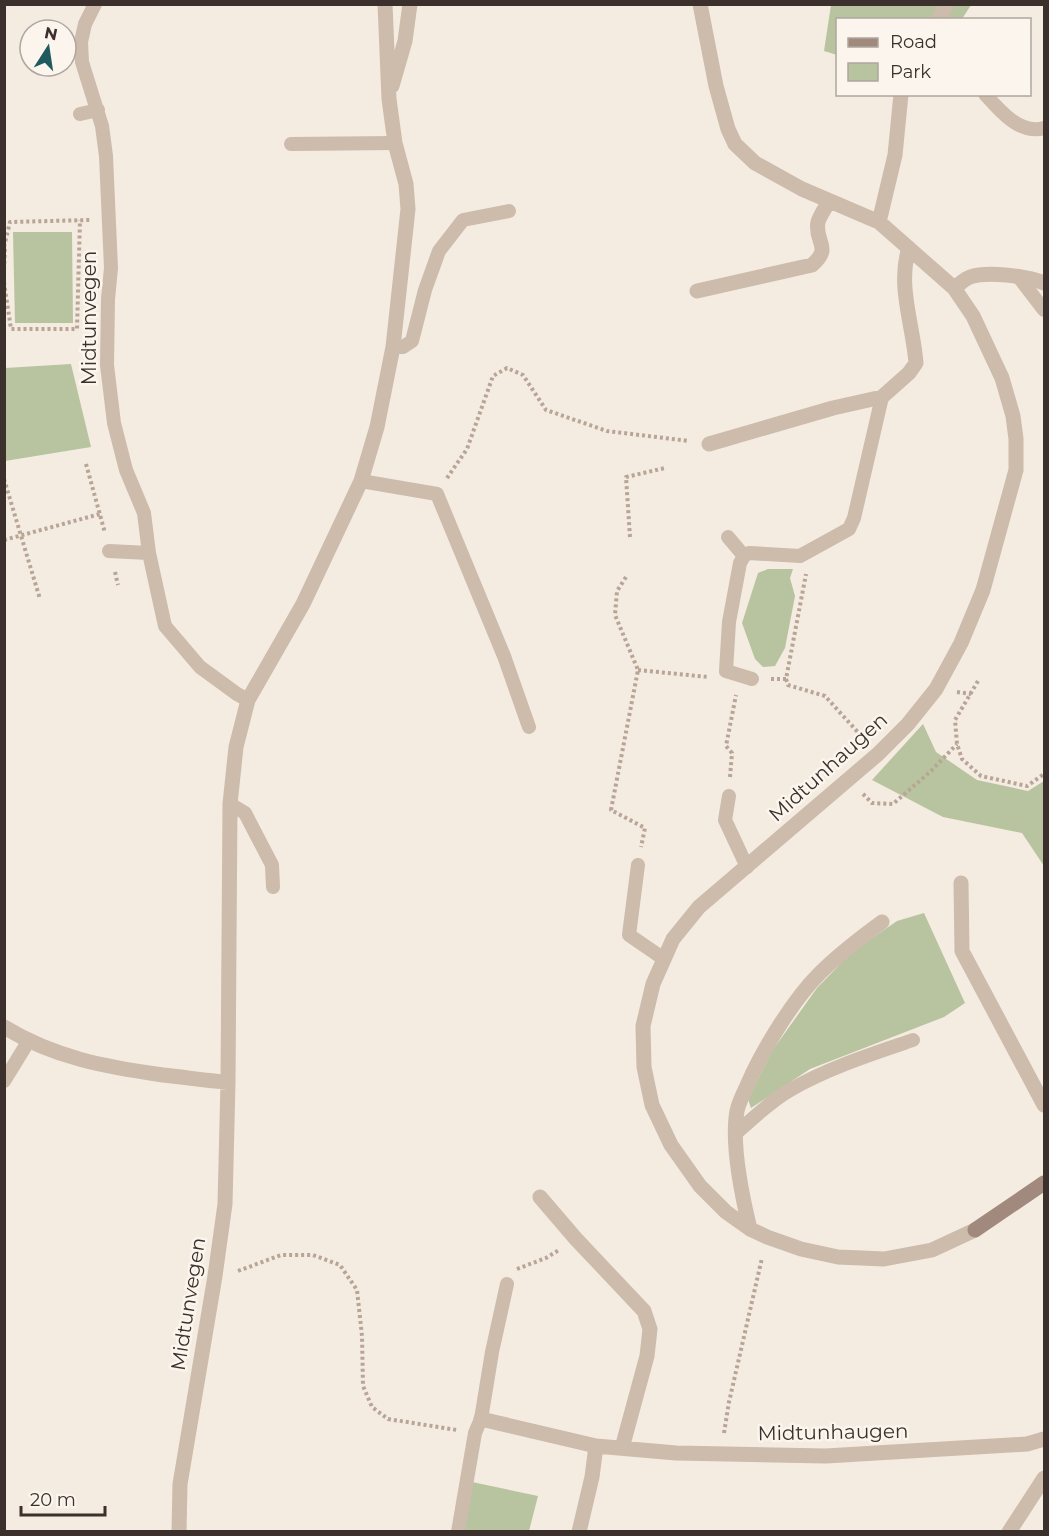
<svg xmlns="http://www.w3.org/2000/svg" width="1049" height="1536" font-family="Montserrat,sans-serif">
<rect width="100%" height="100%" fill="#f4ebe1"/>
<!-- green -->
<path fill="#b8c4a0" d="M 831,5 L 971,5 L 962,19 L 838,20 L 837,55 L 824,51 Z
M 13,232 L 72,232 L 73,323 L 15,323 Z
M 71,364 L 91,447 L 5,461 L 5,368 Z
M 768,569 L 793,569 L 790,578 L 795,596 L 785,648 L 775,666 L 763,667 L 755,659 L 742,623 L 758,573 Z
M 923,724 L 936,752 L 977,780 L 1028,791 L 1044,781 L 1044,866 L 1022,833 L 943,817 L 872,780 Z
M 924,913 L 965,1003 L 944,1017 L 810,1069 L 751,1108 L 748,1099 L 772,1051 L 817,988 L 852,952 L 897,921 Z
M 472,1482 L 538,1496 L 529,1531 L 461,1532 Z"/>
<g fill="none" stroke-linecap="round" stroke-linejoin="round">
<!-- path -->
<path stroke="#b9a596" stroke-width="4" stroke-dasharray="3 3" stroke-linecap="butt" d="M 4,247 L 10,222 L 90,220
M 4,270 L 5,247
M 4,282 L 11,329 L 77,329 L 80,220
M 86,464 L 105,533
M 447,478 L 467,449 L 493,376 L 507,368 L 523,375 L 546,410 L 607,431 L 689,441
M 4,479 L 40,599
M 630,537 L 626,477 L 665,468
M 4,540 L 100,514
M 115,572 L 118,585
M 626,577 L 617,591 L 615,615 L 638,670 L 611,810 L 645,828 L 641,847
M 638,670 L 708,677
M 771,679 L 786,679 L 806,574
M 786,679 L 788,685 L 825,696 L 865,740
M 978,681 L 955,720 L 957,744 L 962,759 L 981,776 L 1027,786 L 1044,774
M 957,692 L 971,694
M 730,777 L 732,753 L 726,746 L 736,695
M 863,794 L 872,803 L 893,804 L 930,772 L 957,744
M 517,1269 L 546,1258 L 559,1250
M 238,1271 L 281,1255 L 313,1255 L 340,1265 L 357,1290 L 362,1336 L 363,1386 L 372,1407 L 388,1419 L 457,1430
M 724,1433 L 729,1402 L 762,1258"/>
<!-- lane -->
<path stroke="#cdbbac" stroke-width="14" d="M 95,4 L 85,24 L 81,42 L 82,62 L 102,126 L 106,156 L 111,268 L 108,299 L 107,365 L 114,423 L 126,470 L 144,513 L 149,553 L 165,626 L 200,667 L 237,694 L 248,700
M 985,94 C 1000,111 1020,135 1044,128
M 80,114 L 98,110
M 291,144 L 395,143
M 1018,276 L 1044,310
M 393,347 L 403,347 L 412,341 L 425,290 L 439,251 L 463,220 L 509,211
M 361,481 L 437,494 L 504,656 L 529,727
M 728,537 L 744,556
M 109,551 L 149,553
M 752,679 L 726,671 L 729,622 L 740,563 L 744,556 L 749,553 L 800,556 L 849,529 L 854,518 L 882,397
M 729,796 L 725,820 L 747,867
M 230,804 L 245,813 L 272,865 L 273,887
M 638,865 L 629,935 L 664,959
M 4,1081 L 28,1042
M 736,1133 C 753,1119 770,1101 790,1090 C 828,1068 872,1054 913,1040
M 458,1532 L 475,1433 L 481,1419 L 492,1352 L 507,1284"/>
<!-- street -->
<path stroke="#cdbbac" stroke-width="15" d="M 700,4 L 716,86 L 728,129 L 735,144 L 755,163 L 802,189 L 879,222 L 954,288 L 973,316 L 1002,378 L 1013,416 L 1016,439 L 1016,470 L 983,590 L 961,643 L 936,689 L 908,724 L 878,754 L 699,907 L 673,939 L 653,984 L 643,1026 L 644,1067 L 652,1105 L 671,1145 L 700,1186 L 726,1212 L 750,1229 L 767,1237 L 801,1249 L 838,1257 L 884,1259 L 932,1250 L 975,1230
M 938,20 L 947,4
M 392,86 L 405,41 L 410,4
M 879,222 L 895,155 L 901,94
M 954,288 C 959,285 964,279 970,277 C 988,271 1026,276 1044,283
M 697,291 L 812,265 C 833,247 814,242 818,222 C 820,215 826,207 829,201
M 709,444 L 833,408 L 882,397 L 909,373 L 916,363 C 913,324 897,286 909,248
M 961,883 L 962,951 L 1044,1105
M 4,1027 C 55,1058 106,1067 163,1075 C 185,1077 206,1081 228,1082
M 540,1197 L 576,1239 L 644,1311 L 650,1329 L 647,1356 L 622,1448
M 750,1229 C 742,1196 731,1144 737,1111 C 739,1101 745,1091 749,1081 C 764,1048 793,1000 819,974 C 838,955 860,938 882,922
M 481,1419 L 596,1446 L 676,1453 L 826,1456 L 1027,1444 L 1044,1439
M 179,1532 L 180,1484 L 215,1276 L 225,1204 L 228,1082 L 230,804 L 236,747 L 248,700 L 303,604 L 361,481 L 377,427 L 393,347 L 408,209 L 406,184 L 395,143 L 389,99 L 385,4
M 579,1532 L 592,1477 L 596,1446
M 1009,1532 L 1044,1478"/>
<!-- secondary -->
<path stroke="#a18a7d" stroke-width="15" d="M 975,1230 L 1044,1183"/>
</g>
<g text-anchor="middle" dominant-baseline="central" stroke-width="5" stroke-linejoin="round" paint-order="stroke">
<!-- street labels -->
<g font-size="20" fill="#3b302b" stroke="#fbf5ee">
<text transform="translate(89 318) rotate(-90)">Midtunvegen</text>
<text transform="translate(828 767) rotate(-42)">Midtunhaugen</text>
<text transform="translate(188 1304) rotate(-81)">Midtunvegen</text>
<text transform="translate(833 1432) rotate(-1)">Midtunhaugen</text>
</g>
</g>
<!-- border -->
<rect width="1049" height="1536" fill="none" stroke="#3b302b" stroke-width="12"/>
<!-- legend -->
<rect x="836" y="18" width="195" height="78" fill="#fbf5ee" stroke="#aea6a0" stroke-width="1.5"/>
<rect x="848" y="38" width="30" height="9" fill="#a18a7d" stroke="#aea6a0" stroke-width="1.5"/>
<text x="890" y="48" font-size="18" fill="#3b302b">Road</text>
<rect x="848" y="63" width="30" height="18" fill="#b8c4a0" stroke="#aea6a0" stroke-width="1.5"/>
<text x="890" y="78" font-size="18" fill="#3b302b">Park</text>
<!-- north arrow -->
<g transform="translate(48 48) rotate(12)"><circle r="28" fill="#fbf5ee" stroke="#aea6a0" stroke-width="1.5"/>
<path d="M0-4.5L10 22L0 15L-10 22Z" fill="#1f5a5e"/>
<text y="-9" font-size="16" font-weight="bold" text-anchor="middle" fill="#3b302b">N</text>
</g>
<!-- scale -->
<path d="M21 1506v9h84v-9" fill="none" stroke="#3b302b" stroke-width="3"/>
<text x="30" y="1506" font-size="18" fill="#3b302b" stroke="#fbf5ee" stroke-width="4.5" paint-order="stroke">20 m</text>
</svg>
